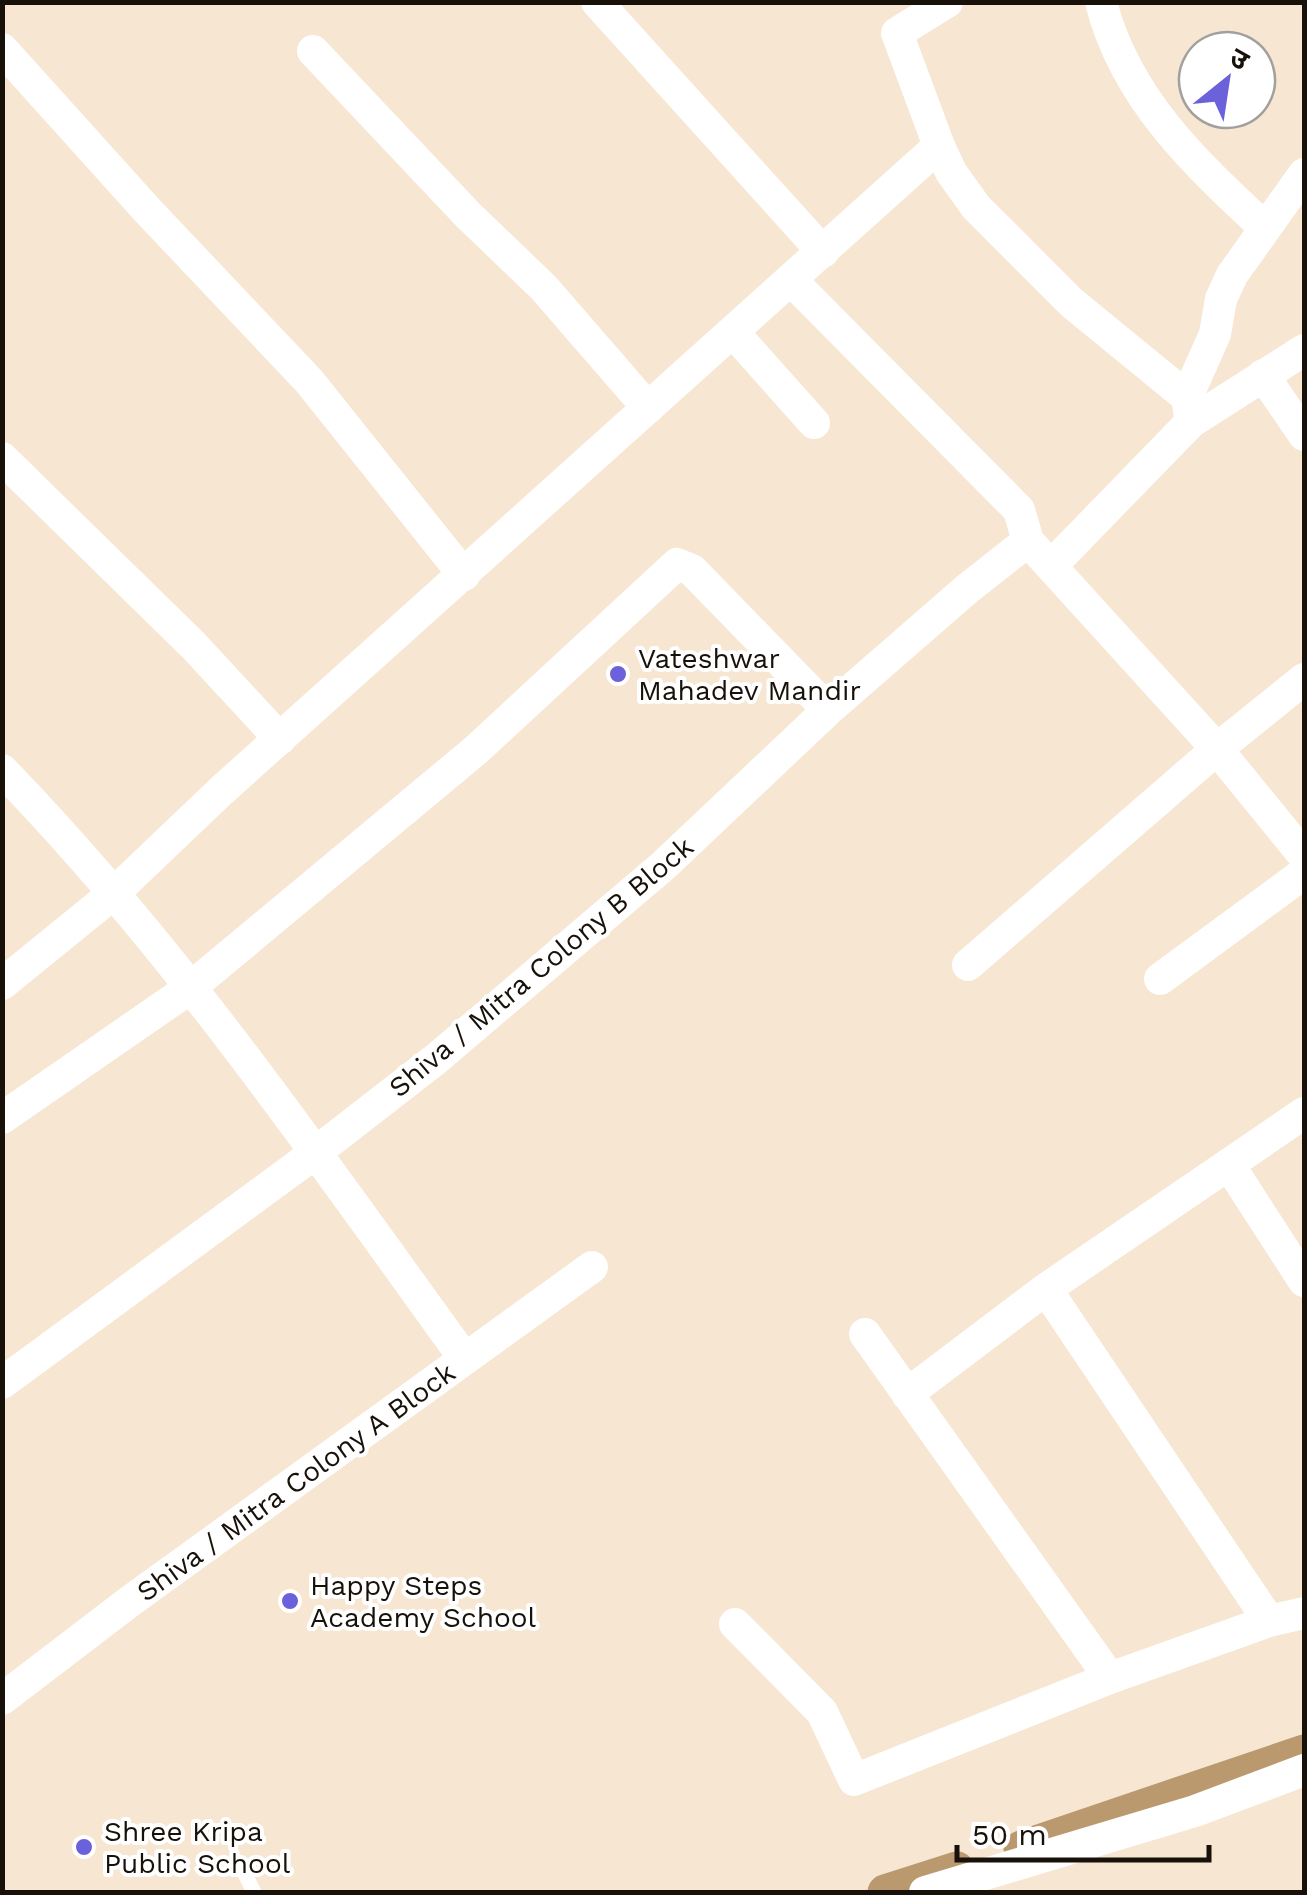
<svg xmlns="http://www.w3.org/2000/svg" width="1307" height="1895" font-family="'Work Sans','Noto Sans Devanagari',sans-serif">
<rect width="100%" height="100%" fill="#f7e6d2"/>
<g fill="none" stroke-linecap="round" stroke-linejoin="round">
<!-- canal -->
<path stroke="#ba996f" stroke-width="35" d="M 1021,1848 L 1304,1752
M 885,1892 L 957,1869"/>
<!-- service -->
<path stroke="#fff" stroke-width="15" d="M 239,1862 L 254,1892"/>
<!-- minor -->
<path stroke="#fff" stroke-width="32" d="M 597,2 L 823,252
M 947,2 L 897,33 L 939,146 L 951,172 L 976,207 L 1072,303 L 1187,397
M 1101,2 C 1125,98 1196,164 1265,228
M 2,49 L 148,211 L 309,381 L 464,575
M 313,51 L 468,215 L 544,288 L 648,408
M 792,281 L 1019,510 L 1028,541
M 733,332 L 814,423
M 1263,375 L 1304,435
M 1190,417 L 1187,397 L 1215,334 L 1221,299 L 1232,275 L 1304,174
M 2,458 L 194,646 L 280,739
M 1052,565 L 1191,422 L 1304,350
M 2,770 C 176,949 319,1158 465,1359
M 968,965 L 1217,749 L 1304,679
M 1160,979 L 1304,873
M 2,984 L 114,893 L 221,791 L 939,146
M 2,1118 L 190,988 L 476,750 L 677,564 L 692,570 L 828,710
M 1229,1165 L 1304,1281
M 865,1334 L 1110,1678
M 2,1383 L 315,1153 L 436,1059 L 663,866 L 828,710 L 967,589 L 1028,541 L 1217,749 L 1304,856
M 907,1394 L 1046,1289
M 1269,1621 L 1046,1289 L 1304,1113
M 735,1624 L 822,1712 L 854,1780 L 1110,1678 L 1269,1621 L 1304,1613
M 2,1699 L 129,1602 L 592,1267
M 925,1892 L 1195,1811 L 1304,1770"/>
</g>
<!-- markers -->
<g fill="#6b61da" stroke="#fff" stroke-width="4">
<circle cx="618" cy="674" r="10"/>
<circle cx="290" cy="1601" r="10"/>
<circle cx="84" cy="1847" r="10"/>
</g>
<g text-anchor="middle" dominant-baseline="central" stroke-width="8" stroke-linejoin="round" paint-order="stroke">
<!-- poi labels -->
<g font-size="28" fill="#17110a" stroke="#fff" text-anchor="start">
<text x="638" y="658">Vateshwar<tspan x="638" dy="32">Mahadev Mandir</tspan></text>
<text x="310" y="1585">Happy Steps<tspan x="310" dy="32">Academy School</tspan></text>
<text x="104" y="1831">Shree Kripa<tspan x="104" dy="32">Public School</tspan></text>
</g>
<!-- street labels -->
<g font-size="28" fill="#17110a" stroke="#fff">
<text transform="translate(541 967) rotate(-40)">Shiva / Mitra Colony B Block</text>
<text transform="translate(296 1482) rotate(-36)">Shiva / Mitra Colony A Block</text>
</g>
</g>
<!-- border -->
<rect width="1307" height="1895" fill="none" stroke="#17110a" stroke-width="10"/>
<!-- north arrow -->
<g transform="translate(1227 80) rotate(30)"><circle r="48" fill="#ffffff" stroke="#a2a09d" stroke-width="2.5"/>
<path d="M0-8L18 38L0 25L-18 38Z" fill="#6b61da"/>
<text y="-15" font-size="28" font-weight="bold" text-anchor="middle" fill="#17110a">उ</text>
</g>
<!-- scale -->
<path d="M957 1845v15h252v-15" fill="none" stroke="#17110a" stroke-width="5"/>
<text x="972" y="1845" font-size="30" fill="#17110a" stroke="#ffffff" stroke-width="8" paint-order="stroke">50 m</text>
</svg>
